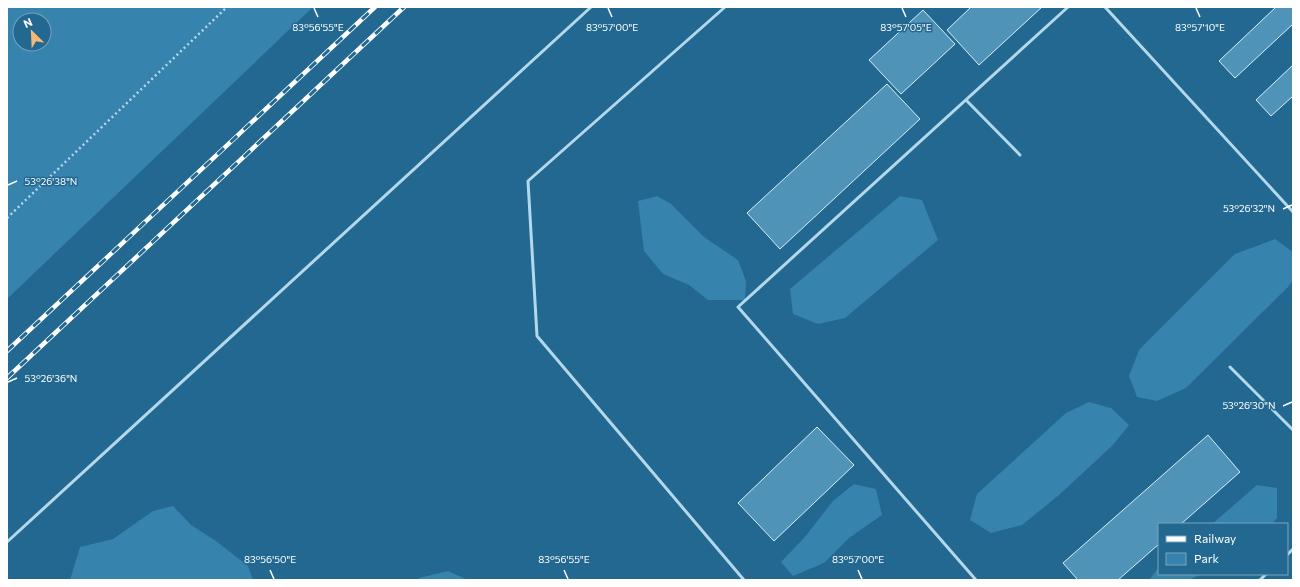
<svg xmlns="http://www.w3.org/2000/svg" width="1300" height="587" font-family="Commissioner,sans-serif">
<rect width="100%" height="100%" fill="#226890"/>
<!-- green -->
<path fill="#3683ad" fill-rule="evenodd" d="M 7,7 L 313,7 L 7,299 ZM 20,20 L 44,20 L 44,44 L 20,44 Z
M 657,196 L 671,204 L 704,237 L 738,260 L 746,281 L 745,300 L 708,300 L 689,285 L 663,274 L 644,251 L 638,201 Z
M 900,196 L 922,200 L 938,240 L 845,318 L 818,324 L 793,314 L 790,289 Z
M 1275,239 L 1293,252 L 1293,280 L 1289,286 L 1186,388 L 1157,401 L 1137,397 L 1129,376 L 1139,350 L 1235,254 Z
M 1089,402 L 1111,408 L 1129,425 L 1112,446 L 1059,495 L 1022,525 L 991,533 L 970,520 L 977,494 L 1066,413 Z
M 854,484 L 876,489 L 882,515 L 849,538 L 824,563 L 793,576 L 781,562 L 804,538 L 833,501 Z
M 1257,485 L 1277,488 L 1277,518 L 1272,524 L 1212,524 Z
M 173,506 L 191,525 L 216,541 L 248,566 L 253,580 L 70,580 L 80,547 L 113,539 L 153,511 Z
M 1159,567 L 1159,574 L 1202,574 L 1188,580 L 1149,580 Z
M 448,571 L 468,580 L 418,580 L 419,578 Z"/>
<!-- building -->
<path fill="#4f93b8" stroke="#d9eef9" d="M 971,7 L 1042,7 L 979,65 L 947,30 Z
M 1276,7 L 1293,7 L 1293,24 L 1235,78 L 1219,61 Z
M 923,10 L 955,44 L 901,94 L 869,60 Z
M 1293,65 L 1293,96 L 1271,116 L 1256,100 Z
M 887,84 L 920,119 L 780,249 L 747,213 Z
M 817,427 L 854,465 L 774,541 L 738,503 Z
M 1208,435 L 1240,472 L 1181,524 L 1159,524 L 1159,544 L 1118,580 L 1078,580 L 1063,563 Z"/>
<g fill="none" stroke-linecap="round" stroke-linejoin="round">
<!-- path -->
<path stroke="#b3d8ec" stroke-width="2.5" stroke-dasharray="2 3" stroke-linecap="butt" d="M 7,218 L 227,7"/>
<!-- service -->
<path stroke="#b3d8ec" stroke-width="3" d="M 725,7 L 528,181 L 537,336 L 744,580
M 1105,7 L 1293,212
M 966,100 L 1020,155
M 1230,367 L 1293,430
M 7,542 L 591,7
M 1287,555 L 1293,549
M 976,580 L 738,307 L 1068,7
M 1260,580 L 1266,574"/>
<!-- rail casing -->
<g stroke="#fff" stroke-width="4.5">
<path id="rail" d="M 7,351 L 375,7
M 7,378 L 404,7"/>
</g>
<!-- rail -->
<use href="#rail" stroke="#226890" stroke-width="3" stroke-dasharray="9" stroke-linecap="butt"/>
</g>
<!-- ticks -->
<path fill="none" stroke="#fff" stroke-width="1.5" d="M 314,8 L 318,17M 608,8 L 612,17M 902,8 L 906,17M 1196,8 L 1200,17M 8,185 L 17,181M 1283,209 L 1292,205M 8,382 L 17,378M 1283,406 L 1292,402M 270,570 L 274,579M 564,570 L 568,579M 858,570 L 862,579"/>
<g font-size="10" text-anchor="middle" fill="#fff" stroke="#226890" stroke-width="3" stroke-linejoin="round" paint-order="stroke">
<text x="318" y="31">83°56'55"E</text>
<text x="612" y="31">83°57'00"E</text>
<text x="906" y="31">83°57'05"E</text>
<text x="1200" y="31">83°57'10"E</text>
<text x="51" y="185">53°26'38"N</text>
<text x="1249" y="212">53°26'32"N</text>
<text x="51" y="382">53°26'36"N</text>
<text x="1249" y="409">53°26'30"N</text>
<text x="270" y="563">83°56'50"E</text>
<text x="564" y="563">83°56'55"E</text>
<text x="858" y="563">83°57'00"E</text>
</g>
<!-- border -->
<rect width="1300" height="587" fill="none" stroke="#ffffff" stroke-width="16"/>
<!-- legend -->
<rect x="1158" y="523" width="130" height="52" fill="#226890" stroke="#7aa4bc"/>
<rect x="1166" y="536" width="20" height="6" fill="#ffffff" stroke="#7aa4bc"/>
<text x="1194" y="543" font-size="12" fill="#ffffff">Railway</text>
<rect x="1166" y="553" width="20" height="12" fill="#3683ad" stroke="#7aa4bc"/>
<text x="1194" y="563" font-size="12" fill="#ffffff">Park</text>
<!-- north arrow -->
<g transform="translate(32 32) rotate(336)"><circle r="19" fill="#226890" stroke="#7aa4bc"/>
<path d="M0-3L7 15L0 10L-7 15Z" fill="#f8b976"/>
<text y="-6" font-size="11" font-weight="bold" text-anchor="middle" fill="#ffffff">N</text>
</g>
</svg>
